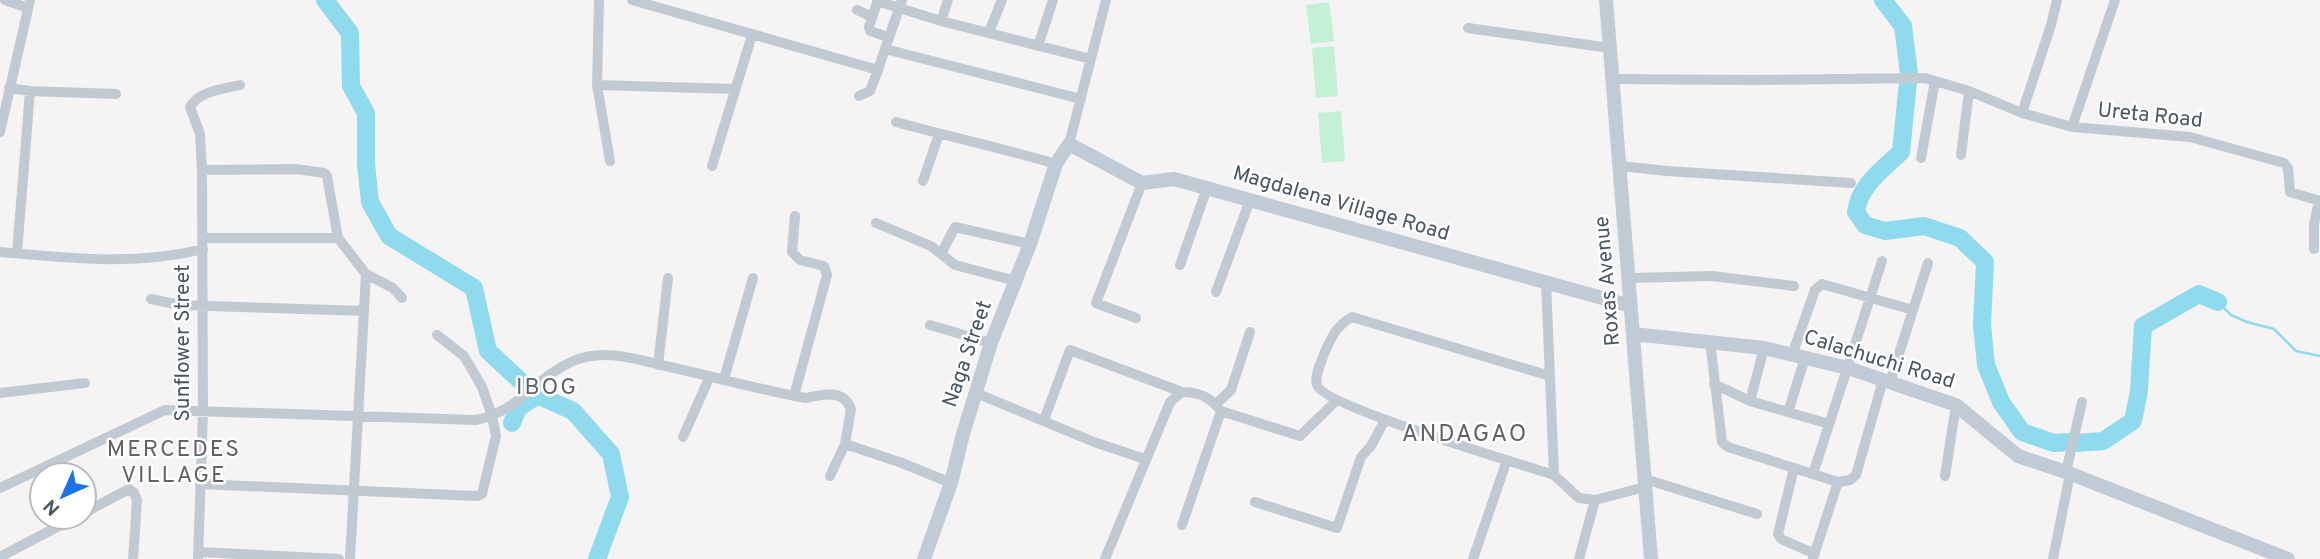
<svg xmlns="http://www.w3.org/2000/svg" width="2320" height="559" font-family="Overpass,sans-serif">
<rect width="100%" height="100%" fill="#f5f3f3"/>
<!-- green -->
<path fill="#c3f1d5" d="M 1329,2 L 1334,41 L 1311,44 L 1306,5 Z
M 1334,46 L 1338,96 L 1316,98 L 1312,48 Z
M 1341,111 L 1345,161 L 1322,163 L 1318,113 Z"/>
<g fill="none" stroke-linecap="round" stroke-linejoin="round">
<!-- stream -->
<path stroke="#90daee" stroke-width="2.5" d="M 2218,302 L 2231,315 L 2247,322 L 2274,329 L 2296,351 L 2320,356"/>
<!-- river -->
<path stroke="#90daee" stroke-width="18" d="M 325,0 L 350,33 L 351,86 L 366,113 L 366,164 L 370,202 L 389,236 L 474,288 L 488,351 L 528,388
M 1883,0 L 1903,26 L 1909,73
M 1908,82 L 1901,152 C 1883,169 1859,186 1856,212 L 1865,225 L 1885,231 L 1924,226 L 1960,238 L 1985,262 L 1982,325 L 1986,365 L 2001,402 L 2022,432 L 2054,443 L 2070,442
M 535,394 L 573,411 L 611,454 L 620,497 L 597,559
M 512,423 L 518,408 L 538,395
M 2075,443 L 2103,441 L 2133,421 L 2139,391 L 2143,326 L 2199,294 L 2218,302"/>
<!-- street -->
<path stroke="#c1cad2" stroke-width="10" d="M 5,0 L 28,8
M 599,0 L 597,85 L 610,161
M 632,0 L 878,70 L 885,49
M 878,0 L 869,27 L 870,31 L 888,37
M 902,0 L 885,49 L 1081,99
M 877,1 L 941,21 L 1091,59
M 857,10 L 872,17
M 941,21 L 948,0
M 1468,28 L 1610,48
M 989,32 L 1002,0
M 1038,46 L 1053,0
M 1613,79 L 1751,80 L 1925,78 L 1969,91 L 2022,113 L 2072,127 L 2115,0
M 597,85 L 735,89
M 9,88 L 30,91 L 116,94
M 859,96 L 870,91 L 878,70
M 2022,113 L 2051,25 L 2057,0
M 896,122 C 950,137 1003,148 1056,164
M 2072,127 L 2190,137 L 2284,163 L 2288,168 L 2290,192 L 2320,201
M 0,132 L 30,0
M 1069,144 L 1106,0
M 1961,155 L 1969,91
M 1921,158 L 1935,81
M 712,166 L 752,35
M 1620,166 L 1667,171 L 1851,183
M 202,170 L 296,169 L 324,173 L 327,176 L 338,238 L 366,274 L 393,288 L 402,298
M 923,181 L 939,134
M 876,223 L 931,246 L 955,265 L 1016,281
M 203,238 L 338,238
M 2314,249 L 2314,224 L 2319,201
M 0,252 C 68,258 136,266 203,249
M 17,253 L 30,91
M 941,254 L 955,227 L 1030,244
M 1180,265 L 1207,188
M 1629,278 L 1712,276 L 1794,286
M 1546,282 L 1554,475 L 1579,498 L 1595,500 L 1579,559
M 1216,292 L 1250,200
M 151,299 L 180,305 L 364,311
M 1136,318 L 1096,303 L 1142,183
M 930,325 L 991,343
M 1710,341 L 1722,442 L 1728,447 L 1838,482 L 1850,480 L 1856,475 L 1883,380
M 1792,355 L 1815,290 L 1822,284 L 1913,310
M 658,365 L 668,278
M 1550,376 L 1352,317 C 1336,326 1331,338 1324,354 C 1321,363 1314,376 1317,385 C 1323,406 1524,465 1554,475
M 724,379 L 753,278
M 1890,382 L 1928,263
M 1714,384 L 1750,401 L 1829,424
M 0,393 L 85,383
M 976,393 L 1094,442 L 1145,459
M 794,396 L 827,275 L 824,266 L 800,260 L 792,252 L 795,216
M 1750,401 L 1764,348
M 1216,404 L 1231,390 L 1250,332
M 1788,412 L 1805,358
M 1044,420 L 1070,350 L 1182,392
M 683,437 L 710,376
M 1794,468 L 1778,534 L 1781,539 L 1815,554
M 2066,472 L 2082,402
M 1813,474 L 1882,261
M 830,476 L 845,444
M 1945,476 L 1956,405
M 1645,479 L 1757,514
M 200,484 L 477,496 L 482,494 L 496,436 L 492,416 L 482,387 L 464,356 L 437,335
M 0,488 L 165,410 L 476,420 C 520,411 535,378 571,362 C 604,347 637,360 670,367 C 715,377 760,390 805,398 C 822,395 843,388 851,409 L 845,444 L 902,463 L 951,483
M 1595,500 L 1645,487
M 1255,502 L 1337,528 L 1361,457 L 1371,446 L 1385,420
M 84,513 L 129,489 L 134,493 L 137,500 L 133,559
M 1182,525 L 1221,411 L 1300,436 L 1337,400
M 199,552 L 339,559
M 0,557 L 76,517
M 1813,558 L 1838,482
M 198,559 L 203,412 L 202,170 L 200,134 L 190,107 C 199,91 223,89 240,85
M 350,559 L 366,274
M 1105,559 L 1170,402 L 1182,392 C 1199,392 1210,397 1221,411
M 1473,559 L 1507,460
M 2053,559 L 2070,474"/>
<!-- secondary -->
<path stroke="#c1cbd6" stroke-width="14" d="M 1606,0 L 1651,559
M 1633,334 L 1764,348 L 1848,368 L 1956,405 L 2018,456 L 2066,472 L 2288,559
M 924,559 L 951,483 L 963,434 L 991,343 L 1030,244 L 1056,164 L 1069,144 L 1142,183 L 1174,179 L 1631,306"/>
</g>
<g text-anchor="middle" dominant-baseline="central" stroke-width="5" stroke-linejoin="round" paint-order="stroke">
<!-- street labels -->
<g font-size="21" fill="#4a5661" stroke="#fff">
<text transform="translate(2150 116) rotate(6)">Ureta Road</text>
<text transform="translate(1341 204) rotate(16)">Magdalena Village Road</text>
<text transform="translate(1608 281) rotate(-95)">Roxas Avenue</text>
<text transform="translate(183 343) rotate(-90)">Sunflower Street</text>
<text transform="translate(968 354) rotate(-71)">Naga Street</text>
<text transform="translate(1879 360) rotate(17)">Calachuchi Road</text>
</g>
<!-- neighbourhood labels -->
<g font-size="23" letter-spacing="2" fill="#5f6368" stroke="#fff">
<text x="547" y="388">IBOG</text>
<text x="174" y="450">MERCEDES<tspan x="174" dy="26">VILLAGE</tspan></text>
</g>
<!-- quarter labels -->
<g font-size="24" letter-spacing="2" fill="#5f6368" stroke="#fff">
<text x="1465" y="435">ANDAGAO</text>
</g>
</g>
<!-- north arrow -->
<g transform="translate(63 496) rotate(225)"><circle r="33" fill="#ffffff" stroke="#b7bbc0" stroke-width="2"/>
<path d="M0-5L12 26L0 18L-12 26Z" fill="#1a73e8"/>
<text y="-10" font-size="19" font-weight="bold" text-anchor="middle" fill="#4a5661">N</text>
</g>
</svg>
